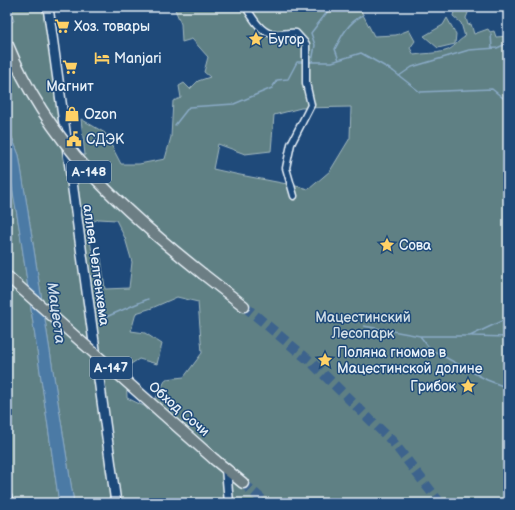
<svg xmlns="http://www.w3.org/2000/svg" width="515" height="510" font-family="'Balsamiq Sans',sans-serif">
<rect width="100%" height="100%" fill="#1f4a7a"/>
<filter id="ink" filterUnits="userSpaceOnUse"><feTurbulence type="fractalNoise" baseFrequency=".025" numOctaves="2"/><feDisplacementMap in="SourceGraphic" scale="8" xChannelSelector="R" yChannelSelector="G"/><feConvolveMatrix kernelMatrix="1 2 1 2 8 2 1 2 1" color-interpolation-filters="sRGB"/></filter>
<g filter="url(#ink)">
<!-- green -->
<path fill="#5e8084" stroke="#a3b8be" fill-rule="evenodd" d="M 8,7 L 48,7 L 68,156 L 85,155 L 81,119 L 105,133 L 121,164 L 139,164 L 165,159 L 171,137 L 173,101 L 181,98 L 179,86 L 184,83 L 190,89 L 198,81 L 210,77 L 204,72 L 208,57 L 192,39 L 182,42 L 181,24 L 174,7 L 359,7 L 374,36 L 396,35 L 409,30 L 415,41 L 410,48 L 414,55 C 424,53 435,54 445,51 C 454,49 458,40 465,37 L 461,23 L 453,16 L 455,7 L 466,7 L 468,13 L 466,18 L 468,25 L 471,24 L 474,34 L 488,29 L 490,32 L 494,31 L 496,37 L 508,36 L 508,503 L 74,503 L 19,155 L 7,125 L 7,24 L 14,21 ZM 351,107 L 350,138 L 330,171 L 309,189 C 277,181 245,177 213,169 L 218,144 L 245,154 L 271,151 L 274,115 L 301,108 ZM 99,219 L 116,220 L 125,238 L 132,262 L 129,288 L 105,289 L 101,258 L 93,258 L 87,224 ZM 177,297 L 198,302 L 202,353 L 184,377 L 166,379 L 149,411 L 144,406 L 127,398 L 126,367 L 139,359 L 157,364 L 162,344 L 145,333 L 131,331 L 136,313 L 152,308 Z
M 447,18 L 456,34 L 455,44 L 438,48 L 424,36 L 443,25 Z
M 7,157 L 20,233 L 59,503 L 7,503 Z"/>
<!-- water -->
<path fill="#4c7aa5" stroke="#8aaac6" d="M 7,125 L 19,155 L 74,503 L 59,503 L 20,233 L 7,157 Z"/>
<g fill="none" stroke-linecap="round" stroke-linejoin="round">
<!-- stream -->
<path stroke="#8aaac6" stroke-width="1.5" d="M 491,34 L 492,48
M 339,60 L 335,49 C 342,35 348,23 363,15
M 308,62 L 332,62 L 361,53 L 393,71 L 420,92 L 492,89 L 508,102
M 312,62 L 315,45 L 311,33 L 331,7
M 399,76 L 412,67 L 469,50 L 497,48 L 508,43
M 175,125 L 189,107 L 234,104 L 272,88 L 277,80 L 288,79 L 297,62 L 304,62
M 99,320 L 148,299
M 364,326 L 420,336 L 470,336 L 508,318
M 420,336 L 430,349 L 487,380 L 508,388
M 472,336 L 508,337"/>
<!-- trunk-tunnel -->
<path stroke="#3d638d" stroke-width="10" stroke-dasharray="10 5" stroke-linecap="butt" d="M 244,306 L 311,362 L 393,442 L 440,503
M 243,483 L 266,503"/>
<!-- minor casing -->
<g stroke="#e8f1f8" stroke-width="9">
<path id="minor" d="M 246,7 C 252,17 261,33 273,34 C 281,35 289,32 296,33 L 306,44 L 306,83 L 311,105 L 291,144 L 286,168 L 294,196
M 7,292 L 7,298"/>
</g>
<!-- tertiary casing -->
<g stroke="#e8f1f8" stroke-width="11">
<path id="tertiary" d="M 226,469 L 229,503
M 7,497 L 10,503"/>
</g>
<!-- secondary casing -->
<g stroke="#e8f1f8" stroke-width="12">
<path id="secondary" d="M 48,7 L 116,503"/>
</g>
<!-- trunk casing -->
<g stroke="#e8f1f8" stroke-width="13">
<path id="trunk" d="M 203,274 L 244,306
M 215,460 L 243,483"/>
</g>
<!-- minor -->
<use href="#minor" stroke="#1f4a7a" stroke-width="6"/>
<!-- tertiary -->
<use href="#tertiary" stroke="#1f4a7a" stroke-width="8"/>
<!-- secondary -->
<use href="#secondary" stroke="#1f4a7a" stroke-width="9"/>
<!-- trunk -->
<use href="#trunk" stroke="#6c7e84" stroke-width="10"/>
<!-- trunk-bridge casing -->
<g stroke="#e8f1f8" stroke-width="13" stroke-linecap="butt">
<path id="trunk-bridge" d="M 7,43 C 48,144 120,208 203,274
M 7,276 L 215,460"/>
</g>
<!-- trunk-bridge -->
<use href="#trunk-bridge" stroke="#6c7e84" stroke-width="10"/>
</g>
</g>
<!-- icons -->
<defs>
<g id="supermarket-bare" transform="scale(1.2)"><path d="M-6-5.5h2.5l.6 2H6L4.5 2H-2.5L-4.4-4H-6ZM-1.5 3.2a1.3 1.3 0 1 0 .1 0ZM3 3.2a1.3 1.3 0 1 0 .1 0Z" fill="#ffd166" stroke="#1f4a7a" stroke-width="2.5" paint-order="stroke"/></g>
<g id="sight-bare" transform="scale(1.2)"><path d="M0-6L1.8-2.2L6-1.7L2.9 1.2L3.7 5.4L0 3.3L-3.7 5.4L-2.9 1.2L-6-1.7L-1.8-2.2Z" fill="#ffd166" stroke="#1f4a7a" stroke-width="2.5" paint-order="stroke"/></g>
<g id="hotel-bare" transform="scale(1.2)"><path d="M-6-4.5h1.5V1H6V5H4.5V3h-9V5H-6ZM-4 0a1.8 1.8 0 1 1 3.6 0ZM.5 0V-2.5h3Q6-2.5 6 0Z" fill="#ffd166" stroke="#1f4a7a" stroke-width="2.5" paint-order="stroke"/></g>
<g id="shop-bare" transform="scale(1.2)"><path d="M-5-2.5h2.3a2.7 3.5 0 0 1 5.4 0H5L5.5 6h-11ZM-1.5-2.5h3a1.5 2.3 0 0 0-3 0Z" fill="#ffd166" stroke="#1f4a7a" stroke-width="2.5" paint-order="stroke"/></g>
<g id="civic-bare" transform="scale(1.2)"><path d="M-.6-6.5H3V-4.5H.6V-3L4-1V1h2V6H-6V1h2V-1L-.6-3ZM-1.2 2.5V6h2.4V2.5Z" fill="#ffd166" stroke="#1f4a7a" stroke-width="2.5" paint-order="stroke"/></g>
</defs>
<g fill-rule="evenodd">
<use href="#supermarket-bare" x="62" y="26"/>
<use href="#sight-bare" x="256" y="39"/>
<use href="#hotel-bare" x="102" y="58"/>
<use href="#supermarket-bare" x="70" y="67"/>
<use href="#shop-bare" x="72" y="114"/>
<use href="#civic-bare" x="74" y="139"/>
<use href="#sight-bare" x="387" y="245"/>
<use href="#sight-bare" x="325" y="360"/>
<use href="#sight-bare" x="468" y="386"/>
</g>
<g text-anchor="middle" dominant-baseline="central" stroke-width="3" stroke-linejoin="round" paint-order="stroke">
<!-- shield labels -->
<g fill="#1f4a7a" stroke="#acbfd2" stroke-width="1">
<rect x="67" y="161" width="44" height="22" rx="3"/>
<rect x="90" y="357" width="42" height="22" rx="3"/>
</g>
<g font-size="13" font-weight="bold" fill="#e8f1f8">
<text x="89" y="172">А-148</text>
<text x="111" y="368">А-147</text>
</g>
<!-- poi labels -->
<g font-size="14" fill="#e8f1f8" stroke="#1f4a7a" text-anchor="start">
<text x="74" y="26">Хоз. товары</text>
<text x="268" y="39">Бугор</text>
<text x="114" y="58">Manjari</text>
<text x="70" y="86" text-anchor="middle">Магнит</text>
<text x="84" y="114">Ozon</text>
<text x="86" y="139">СДЭК</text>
<text x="399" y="245">Сова</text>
<text x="337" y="352">Поляна гномов в<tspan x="337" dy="16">Мацестинской долине</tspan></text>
<text x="456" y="386" text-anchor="end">Грибок</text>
</g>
<!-- street labels -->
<g font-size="14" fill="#e8f1f8" stroke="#1f4a7a">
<text transform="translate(96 265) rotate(82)">аллея Челтенхема</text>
<text transform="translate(179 409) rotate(41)">Обход Сочи</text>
</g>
<!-- park labels -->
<g font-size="14" fill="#d3e0e7" stroke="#1f4a7a">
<text x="363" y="317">Мацестинский<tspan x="363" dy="16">Лесопарк</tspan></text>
</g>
<!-- water labels -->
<g font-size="15" font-style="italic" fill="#d1dfec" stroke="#1f4a7a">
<text transform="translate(56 313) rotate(82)">Мацеста</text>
</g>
</g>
<!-- margin -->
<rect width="515" height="510" fill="none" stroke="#1f4a7a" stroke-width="24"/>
<rect x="12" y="12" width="491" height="486" fill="none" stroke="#e8f1f8" stroke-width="1.5" filter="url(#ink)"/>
</svg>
